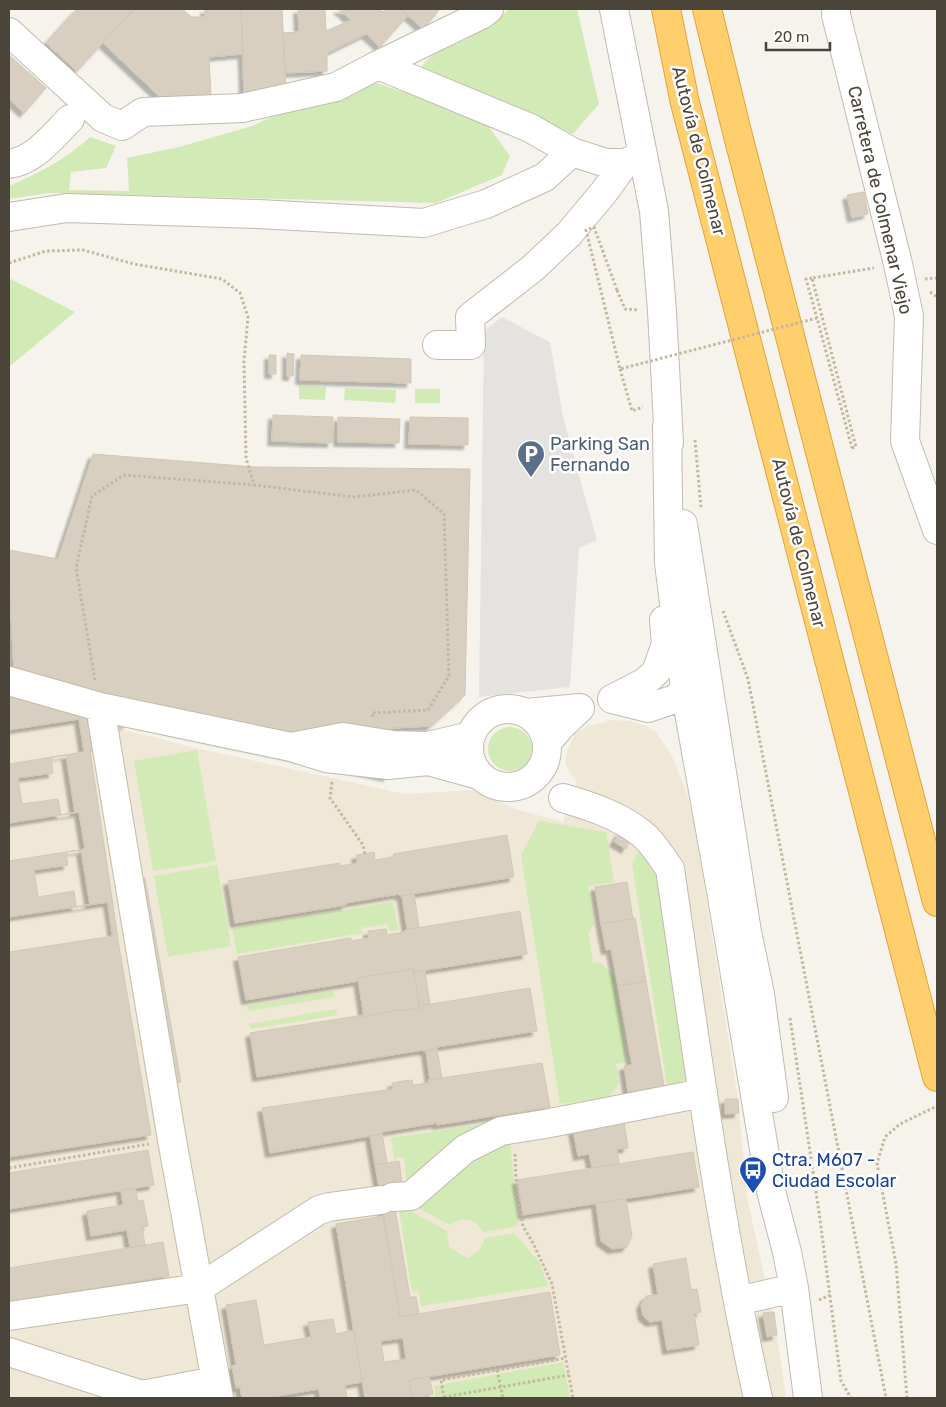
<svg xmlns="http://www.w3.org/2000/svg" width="946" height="1407" font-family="Rubik,sans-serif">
<defs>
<filter id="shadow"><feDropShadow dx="-4.5" dy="4.5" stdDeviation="1" flood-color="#0004"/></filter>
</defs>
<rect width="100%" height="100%" fill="#f6f3ec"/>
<!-- education -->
<path fill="#efe8d6" d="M 9,700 L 187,746 L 405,794 L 475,790 L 515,809 L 563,822 L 577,782 L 568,771 L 565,760 L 568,748 L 575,734 L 588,726 L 612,720 L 629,721 L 647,726 L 656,732 L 671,754 L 686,790 L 693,816 L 738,1099 L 747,1197 L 777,1335 L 786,1398 L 9,1398 Z"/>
<!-- green -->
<path fill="#d2eab5" d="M 510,9 L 577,9 L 599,104 L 573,134 L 421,69 C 429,52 449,48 465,40 C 481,31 497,20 510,9 Z
M 377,83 L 483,119 L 510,156 L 502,175 L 436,203 L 48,193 L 9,199 L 9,186 C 41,172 64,160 90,137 L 116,146 L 106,168 L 71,172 L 69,190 L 129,191 L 127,158 L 179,147 L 252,126 L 289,109 L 351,85 Z
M 9,278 L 75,312 L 9,367 Z
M 299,386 L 326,387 L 325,400 L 299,399 Z
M 345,388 L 396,390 L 395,403 L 344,400 Z
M 415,389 L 440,389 L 440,403 L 415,403 Z
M488 749a22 22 0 1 1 44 0a22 22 0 1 1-44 0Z
M 197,750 L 216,861 L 153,871 L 134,761 Z
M 539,821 L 606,832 L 614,882 L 588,886 L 594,925 L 588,933 L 593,963 L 600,962 L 614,976 L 627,1062 L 616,1064 L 619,1083 L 609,1097 L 560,1104 L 521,855 Z
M 641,846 L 662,881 L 690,1081 L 667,1085 L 632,864 Z
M 217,865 L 231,946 L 168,957 L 154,876 Z
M 393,902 L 398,930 L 389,931 L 388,924 L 361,928 L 362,933 L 237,954 L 232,928 Z
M 333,991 L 335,997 L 248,1011 L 247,1006 Z
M 336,1009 L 337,1015 L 251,1029 L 249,1024 Z
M 478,1125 L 407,1186 L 404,1157 L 394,1158 L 391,1138 Z
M 510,1139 L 518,1226 L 484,1232 C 473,1218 465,1216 450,1225 L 411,1204 L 433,1190 L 481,1155 Z
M 398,1204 L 447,1231 L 449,1247 L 467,1258 C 478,1253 481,1249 485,1238 L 514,1233 L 539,1262 L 548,1286 L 421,1306 L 419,1291 L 412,1292 Z
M 563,1362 L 570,1398 L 434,1398 L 436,1398 L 434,1386 Z"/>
<!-- parking -->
<path fill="#e5e3e0" d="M 502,317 L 550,342 L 563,417 L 597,540 L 579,548 L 570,687 L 479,697 L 484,331 Z"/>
<!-- building -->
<path fill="#d8cfc1" stroke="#d3c7b4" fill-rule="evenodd" filter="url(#shadow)" d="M 77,9 L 134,9 L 77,71 L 46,43 Z
M 134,9 L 182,9 L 192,17 L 205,17 L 205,9 L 241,9 L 243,54 L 209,57 L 211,95 L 160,97 L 103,43 Z
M 241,9 L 282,9 L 286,92 L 244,94 Z
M 298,9 L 325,9 L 326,31 L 351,20 L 338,9 L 380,9 L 383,12 L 387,9 L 401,9 L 408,15 L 380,47 L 366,34 L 327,53 L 327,71 L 285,73 L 283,33 L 299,32 Z
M 401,9 L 440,9 L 423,29 Z
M 9,55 L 46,88 L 24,113 L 9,99 Z
M 864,192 L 868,214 L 852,218 L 847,195 Z
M 287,353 L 294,354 L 293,376 L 287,376 Z
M 269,355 L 276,355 L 276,374 L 269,374 Z
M 301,355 L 411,359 L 411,383 L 300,380 Z
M 273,415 L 333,417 L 332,443 L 272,441 Z
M 338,417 L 400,419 L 399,443 L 338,442 Z
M 410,417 L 468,418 L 468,445 L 409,444 Z
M 93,454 L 255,467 L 470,469 L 465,695 L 431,726 L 392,728 L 388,777 L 130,721 L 90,750 L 119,946 L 151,1135 L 9,1157 L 9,668 L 14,669 L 9,578 L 9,550 L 58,559 Z
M 79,719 L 84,752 L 9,764 L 9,730 Z
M 66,755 L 75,813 L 61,815 L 58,799 L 22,804 L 18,778 L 53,773 L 51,757 Z
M 79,812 L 85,849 L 9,861 L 9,823 Z
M 620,832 L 631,838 L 626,849 L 614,842 Z
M 507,835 L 514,877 L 400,896 L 399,894 L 346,903 L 346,905 L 235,923 L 228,881 L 340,863 L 340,866 L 357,863 L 356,855 L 365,854 L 374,852 L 375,860 L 394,857 L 393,854 Z
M 81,850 L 90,905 L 76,907 L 74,891 L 38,897 L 34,870 L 68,865 L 66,852 Z
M 145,878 L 181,1082 L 166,1085 L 130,881 Z
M 627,882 L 633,919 L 601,924 L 595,887 Z
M 414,894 L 419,927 L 407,929 L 402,896 Z
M 108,902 L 113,936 L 9,952 L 9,917 Z
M 520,911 L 527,954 L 414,972 L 413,969 L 358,978 L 359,981 L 246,1000 L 238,957 L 351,938 L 351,941 L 369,938 L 368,931 L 386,929 L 387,935 L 405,932 L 405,930 Z
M 635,918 L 646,981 L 618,986 L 611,949 L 606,950 L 601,924 Z
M 413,969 L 420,1008 L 401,1011 L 401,1009 L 364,1017 L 358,978 Z
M 425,971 L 430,1004 L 419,1006 L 414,972 Z
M 646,981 L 664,1086 L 628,1092 L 624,1066 L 632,1065 L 618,986 Z
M 530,988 L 537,1031 L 437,1047 L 437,1049 L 423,1051 L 423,1050 L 257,1077 L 250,1033 L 364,1015 L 364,1017 L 401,1009 L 401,1011 L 420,1008 L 419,1006 Z
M 437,1049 L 442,1078 L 430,1080 L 426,1051 Z
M 542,1063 L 550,1107 L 437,1125 L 437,1123 L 382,1132 L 382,1134 L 270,1153 L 262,1108 L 393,1089 L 392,1083 L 403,1081 L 412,1080 L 413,1085 L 429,1083 L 428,1080 Z
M 725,1099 L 738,1099 L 739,1113 L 725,1114 Z
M 624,1121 L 628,1148 L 617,1149 L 619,1164 L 592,1168 L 589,1154 L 578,1156 L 573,1130 Z
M 382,1134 L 387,1163 L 375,1165 L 370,1136 Z
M 148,1150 L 154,1185 L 9,1209 L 9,1173 Z
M 693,1152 L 699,1187 L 523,1215 L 517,1180 Z
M 399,1161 L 402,1183 L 379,1187 L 375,1165 Z
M 391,1185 L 410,1297 L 416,1297 L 419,1314 L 400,1317 L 379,1187 Z
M 135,1188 L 138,1201 L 143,1200 L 148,1226 L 142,1227 L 145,1245 L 130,1247 L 127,1230 L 91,1236 L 87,1211 L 123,1205 L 121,1190 Z
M 626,1199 L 632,1236 L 627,1247 L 612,1249 L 601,1241 L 596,1203 Z
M 383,1216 L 400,1317 L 550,1292 L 560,1355 L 409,1380 L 412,1398 L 365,1398 L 336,1224 ZM 403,1338 L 406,1359 L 384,1362 L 381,1341 Z
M 163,1242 L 169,1276 L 9,1302 L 9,1268 Z
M 686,1258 L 691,1290 L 697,1289 L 701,1312 L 694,1313 L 699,1345 L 667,1350 L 662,1320 L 650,1322 L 643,1316 L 641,1305 L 646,1296 L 658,1295 L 653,1264 Z
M 256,1300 L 264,1345 L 311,1337 L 308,1322 L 333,1319 L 336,1334 L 354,1330 L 362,1382 L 345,1385 L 347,1398 L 320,1398 L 319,1389 L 272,1397 L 272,1398 L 242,1398 L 240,1387 L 236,1388 L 232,1366 L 236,1365 L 226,1305 Z
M 774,1312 L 777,1335 L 767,1337 L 763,1313 Z
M 429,1376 L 433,1394 L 425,1396 L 426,1398 L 412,1398 L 409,1380 Z"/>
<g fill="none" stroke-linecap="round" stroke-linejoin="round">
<!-- minor casing -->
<g stroke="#c2bbae" stroke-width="30">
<path id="minor" d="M 614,9 L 654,211 L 662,311 L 669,443
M 836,9 L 836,15 L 898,264 L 909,316 L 905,441 L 937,530
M 9,32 L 103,118 L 122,126 L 143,112 L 242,108 L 336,87 L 378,65 L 530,128 L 572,152
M 378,65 L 481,15 L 489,9
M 9,164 C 35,160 52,137 70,119
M 9,217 L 67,208 L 258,214 L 424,223 L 486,204 L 545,177 L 572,152 L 606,163 L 625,163
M 437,345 L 471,345 L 470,317 L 533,268 L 569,234 L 604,192 L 625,163 L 637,158
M 667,426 L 669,563 L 685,690 L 721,891 L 771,1191 L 787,1252 L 794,1288 L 808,1398
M 683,524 L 747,932 L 760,994 L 774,1098
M 664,620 L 666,644 L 656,672 L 645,682 L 612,699 L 648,708 L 675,699 L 685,690 L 691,676
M 9,681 L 100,707 L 291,747
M 100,707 L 172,1140 L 219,1398
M469 748a39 39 0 1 1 78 0a39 39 0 1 1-78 0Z
M 526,713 L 580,708 L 562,725 L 547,742
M 471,736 L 428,746 L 393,745 L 343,737 L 291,747 L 326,758 L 388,765 L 428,761 L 479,775
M 563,798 C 590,806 618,815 641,833 C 653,842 661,857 670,869 C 696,1046 719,1224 758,1398
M 393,1197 L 411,1196 L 465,1149 L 501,1131 L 545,1124 L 703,1093
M 738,1301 L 794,1288
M 9,1316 L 199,1288 L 319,1210 L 329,1207 L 381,1200
M 9,1352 L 142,1395 L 215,1381"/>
</g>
<!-- highway casing -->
<g stroke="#e0a43c" stroke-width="30">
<path id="highway" d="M 666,9 L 685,103 L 937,1077
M 707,9 L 737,132 L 937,902"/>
</g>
<!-- path -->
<path stroke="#c4b79f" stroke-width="3" stroke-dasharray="2.5 2.5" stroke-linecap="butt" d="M 9,263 L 46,251 L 83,250 L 134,264 L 222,279 L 240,293 L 248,317 L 244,361 L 246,458 L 254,485 L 354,497 L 416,490 L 444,514 L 449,676 L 428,710 L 372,713 L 373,718
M 812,278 L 806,279 L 817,318
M 925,279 L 937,278
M 617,290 L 625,309 L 639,310
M 930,292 L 937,297
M 620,369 L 632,411 L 643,407
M 695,440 L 701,508
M 852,448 L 856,447 L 812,278 L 874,268
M 723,611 L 748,679 L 886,1398
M 95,680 L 76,568 L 92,496 L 124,475 L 254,485
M 332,782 L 330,798 L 363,845 L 365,854
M 790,1018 L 819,1212 L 841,1381 L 851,1398
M 515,1154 L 516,1179 L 523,1226 L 534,1245 L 552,1284 L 573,1398
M 9,1168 L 149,1144
M 819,1300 L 830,1295
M 497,1370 L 503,1398
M 444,1397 L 569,1375
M 444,1398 L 441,1380 L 566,1358
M 907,1398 L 896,1264 L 877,1163 L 885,1137 L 900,1124 L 937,1106"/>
<!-- minor -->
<use href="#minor" stroke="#fff" stroke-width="28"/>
<!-- highway -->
<use href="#highway" stroke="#ffcf6e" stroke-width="28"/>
<!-- path-bridge -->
<path stroke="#c4b79f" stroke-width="3" stroke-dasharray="2.5 2.5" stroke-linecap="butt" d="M 617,290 L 594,227 L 586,230 L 620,369 L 817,318 L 852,448"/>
</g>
<!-- icons -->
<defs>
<g id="parking-pin" transform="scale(1.4375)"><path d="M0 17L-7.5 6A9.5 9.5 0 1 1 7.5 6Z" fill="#5c6f8a" stroke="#fff"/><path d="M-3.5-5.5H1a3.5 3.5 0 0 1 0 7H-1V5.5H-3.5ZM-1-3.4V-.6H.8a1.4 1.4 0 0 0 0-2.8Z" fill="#fff"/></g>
<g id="bus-pin" transform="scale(1.4375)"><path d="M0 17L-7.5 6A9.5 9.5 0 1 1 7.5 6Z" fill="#1a4fb4" stroke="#fff"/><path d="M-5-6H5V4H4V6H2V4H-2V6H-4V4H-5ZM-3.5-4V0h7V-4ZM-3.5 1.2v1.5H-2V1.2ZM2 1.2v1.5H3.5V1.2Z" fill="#fff"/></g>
</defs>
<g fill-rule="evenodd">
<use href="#parking-pin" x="531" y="454"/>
<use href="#bus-pin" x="753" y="1170"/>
</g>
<g text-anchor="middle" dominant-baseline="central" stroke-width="5" stroke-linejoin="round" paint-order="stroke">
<!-- street labels -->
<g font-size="18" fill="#4b4439" stroke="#fff">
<text transform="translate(699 151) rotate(76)">Autovía de Colmenar</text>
<text transform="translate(880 200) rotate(77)">Carretera de Colmenar Viejo</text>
<text transform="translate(799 543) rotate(76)">Autovía de Colmenar</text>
</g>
<!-- service labels -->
<g font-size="18" fill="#4e5e75" stroke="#fff" text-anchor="start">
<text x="550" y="444">Parking San<tspan x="550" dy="21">Fernando</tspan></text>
</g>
<!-- transit labels -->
<g font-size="18" fill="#164399" stroke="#fff" text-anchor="start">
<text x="772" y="1160">Ctra. M607 -<tspan x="772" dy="21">Ciudad Escolar</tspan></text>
</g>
</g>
<!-- border -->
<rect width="946" height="1407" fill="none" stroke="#4b4439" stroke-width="20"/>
<!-- scale -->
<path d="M766 42v8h64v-8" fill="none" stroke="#4b4439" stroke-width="2.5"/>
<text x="774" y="42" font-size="15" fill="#4b4439" stroke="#ffffff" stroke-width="4" paint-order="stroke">20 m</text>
</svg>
